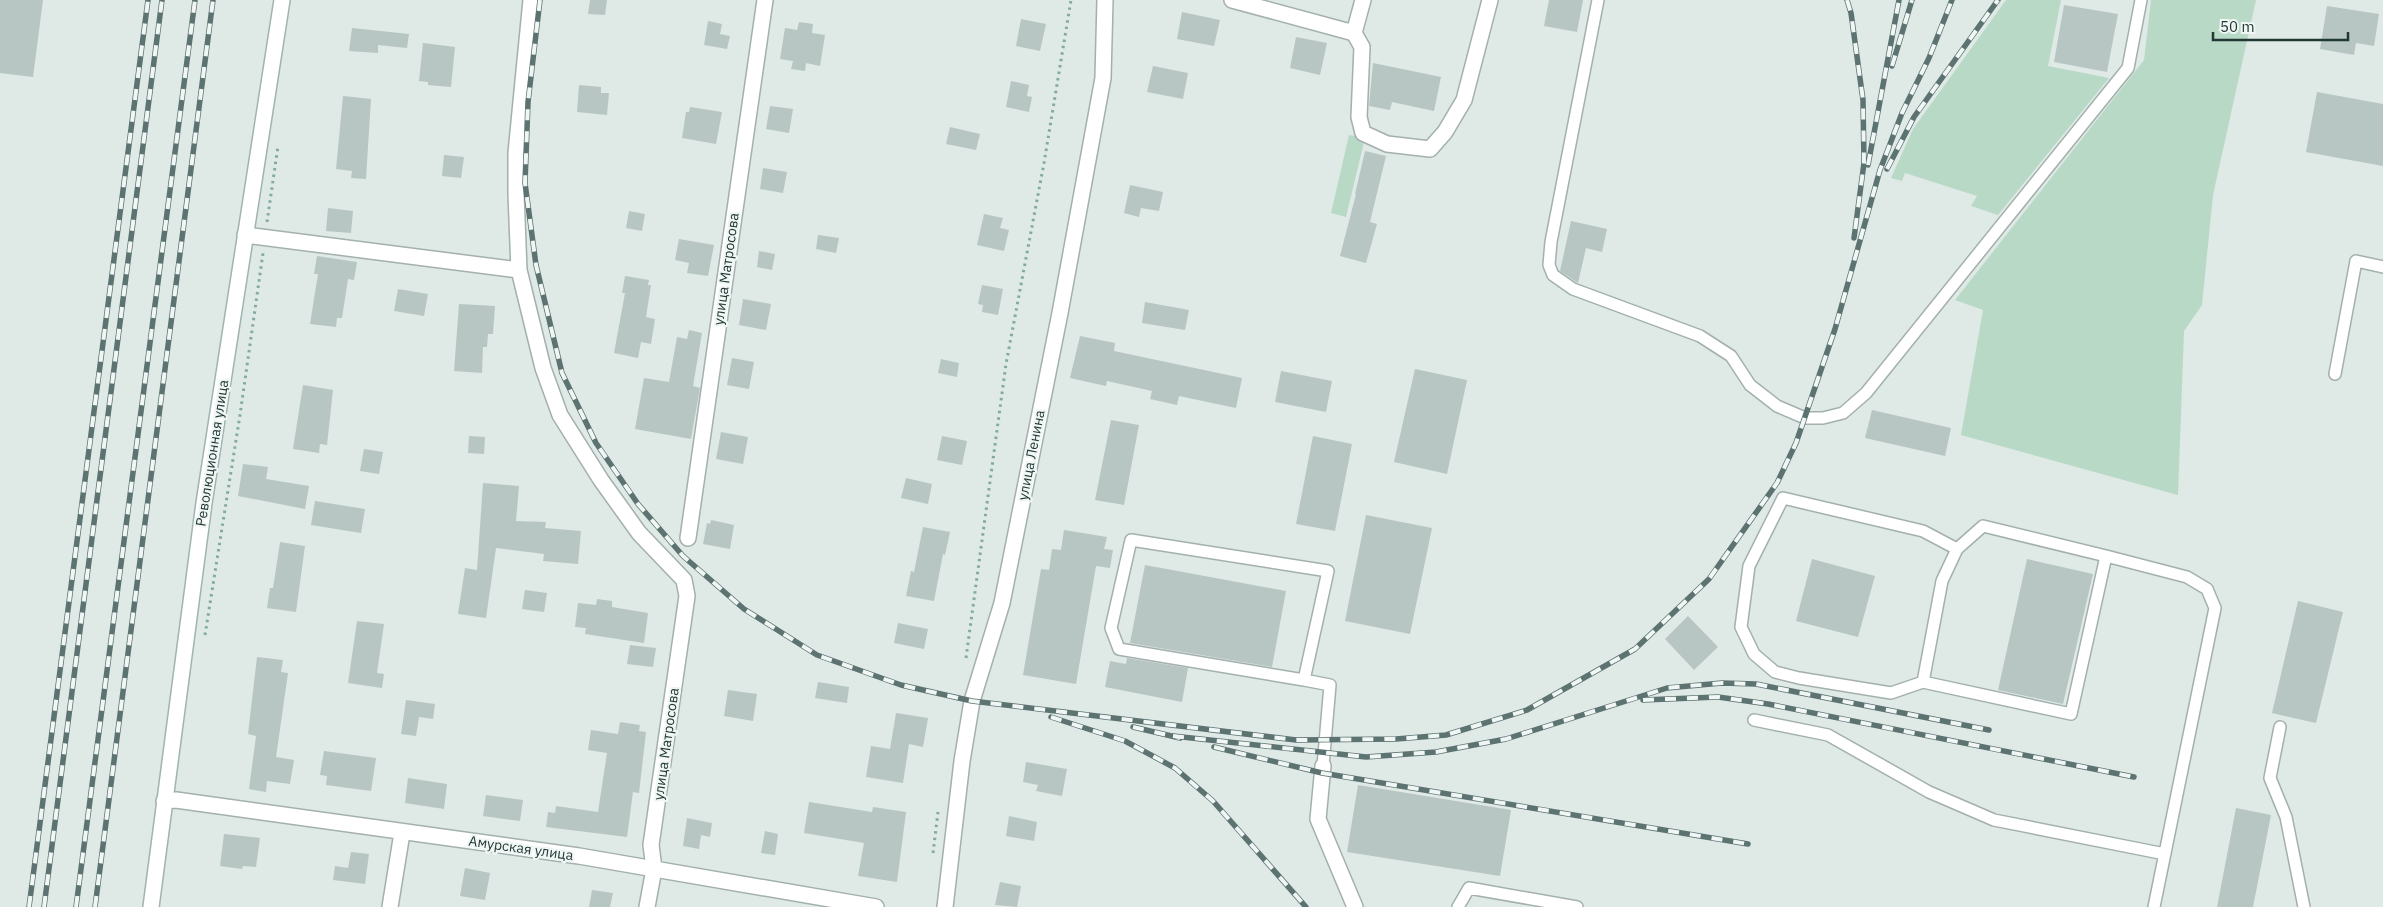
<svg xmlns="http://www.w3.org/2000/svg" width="2383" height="907" font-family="'IBM Plex Sans',sans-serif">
<rect width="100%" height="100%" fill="#dfe9e6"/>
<!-- green -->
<path fill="#b9d9c7" d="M 2006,0 L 2061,0 L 2048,66 L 2109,78 L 1998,215 L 1971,206 L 1977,196 L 1905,173 L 1902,181 L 1891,178 L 1913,129 Z
M 2151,0 L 2256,0 L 2213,195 L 2202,305 L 2184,331 L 2178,495 L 1961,435 L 1983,310 L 1955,300 L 2144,60 Z
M 1349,135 L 1365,138 L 1346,217 L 1331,213 Z"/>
<!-- building -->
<path fill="#b8c6c3" d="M 0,0 L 43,0 L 33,77 L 0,73 Z
M 590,0 L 607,0 L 605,15 L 588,14 Z
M 1549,0 L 1583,0 L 1577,32 L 1544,26 Z
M 2064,5 L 2118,14 L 2107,72 L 2054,62 Z
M 2327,6 L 2379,14 L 2374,46 L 2356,43 L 2354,55 L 2320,49 Z
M 1182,12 L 1220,20 L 1214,46 L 1177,39 Z
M 1021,19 L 1046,24 L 1040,51 L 1016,46 Z
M 708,21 L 722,24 L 720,34 L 730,36 L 727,49 L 704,45 Z
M 799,22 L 813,24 L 812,33 L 825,35 L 820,66 L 806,63 L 805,71 L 791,69 L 793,61 L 780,59 L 785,28 L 797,30 Z
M 352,28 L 409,34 L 407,48 L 378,45 L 378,53 L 349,51 Z
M 1296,37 L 1327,43 L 1320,75 L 1290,68 Z
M 423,43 L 455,47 L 451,87 L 428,85 L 428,82 L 419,81 Z
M 1373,63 L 1441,77 L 1434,111 L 1392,102 L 1390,110 L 1369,106 Z
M 1153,66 L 1188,73 L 1183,99 L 1147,92 Z
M 1011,81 L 1029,85 L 1027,96 L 1032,97 L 1029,112 L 1006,107 Z
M 579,85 L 601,87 L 601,93 L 609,93 L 607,115 L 577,112 Z
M 2317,92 L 2383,104 L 2383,166 L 2306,152 Z
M 343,96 L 371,99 L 366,179 L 351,178 L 352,171 L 336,169 Z
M 770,106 L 793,109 L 789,133 L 766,129 Z
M 690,107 L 722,112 L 716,144 L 682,138 L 686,112 L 689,112 Z
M 950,127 L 980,134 L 976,150 L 946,144 Z
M 1365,151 L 1386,156 L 1370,222 L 1377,224 L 1366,263 L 1340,256 L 1356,194 L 1355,194 Z
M 444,155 L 464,157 L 461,178 L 442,176 Z
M 763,168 L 787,172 L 783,193 L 760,189 Z
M 1130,185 L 1163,192 L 1159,211 L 1141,208 L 1139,217 L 1124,213 Z
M 328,208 L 353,211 L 351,233 L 326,231 Z
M 629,211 L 645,214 L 642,231 L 626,228 Z
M 984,214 L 1003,218 L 1000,228 L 1009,230 L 1004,251 L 977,245 Z
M 1571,221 L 1607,229 L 1602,252 L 1586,248 L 1578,283 L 1560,271 Z
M 818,235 L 839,238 L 836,253 L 816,249 Z
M 679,239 L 714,245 L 708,276 L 687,273 L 689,263 L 675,260 Z
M 759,251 L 775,254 L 772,270 L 757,267 Z
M 317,256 L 357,262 L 354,280 L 348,279 L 342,318 L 337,318 L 336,327 L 310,324 L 318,274 L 314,274 Z
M 625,276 L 649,280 L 648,285 L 651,285 L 646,317 L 655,319 L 651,344 L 641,342 L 638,358 L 614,353 L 625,293 L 622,293 Z
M 982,285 L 1003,289 L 998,315 L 982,312 L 983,305 L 978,304 Z
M 398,289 L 428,294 L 424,316 L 394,311 Z
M 743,299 L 771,304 L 766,330 L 739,325 Z
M 1145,302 L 1189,310 L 1185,330 L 1142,323 Z
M 459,304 L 495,306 L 493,334 L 488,334 L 487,347 L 483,347 L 482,373 L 454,371 Z
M 689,330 L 702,333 L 693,386 L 700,388 L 691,439 L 635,429 L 644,378 L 669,382 L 677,337 L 687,339 Z
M 1080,336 L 1115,343 L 1114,351 L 1242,378 L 1236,408 L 1179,396 L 1177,405 L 1150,399 L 1152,391 L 1107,381 L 1106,386 L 1070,378 Z
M 732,358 L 754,362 L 749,389 L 727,385 Z
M 941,359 L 959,363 L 957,377 L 938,373 Z
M 1415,369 L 1467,380 L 1447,474 L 1394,462 Z
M 1281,371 L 1332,381 L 1326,412 L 1275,402 Z
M 303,385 L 333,390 L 327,445 L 320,444 L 319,453 L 293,449 Z
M 1872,410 L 1951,428 L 1945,456 L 1865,438 Z
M 1111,420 L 1139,425 L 1124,505 L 1095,500 Z
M 721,432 L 748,437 L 743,464 L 716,459 Z
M 469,436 L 485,437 L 484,454 L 468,453 Z
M 942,436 L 967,441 L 962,465 L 937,460 Z
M 1313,436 L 1352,444 L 1335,531 L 1296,524 Z
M 364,449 L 383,452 L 379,474 L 360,471 Z
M 243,464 L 268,467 L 266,479 L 309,486 L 305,509 L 238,496 Z
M 906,478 L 932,484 L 928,504 L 901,498 Z
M 483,483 L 519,486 L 516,521 L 546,522 L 545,528 L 581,531 L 578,564 L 543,561 L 544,554 L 496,548 L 486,618 L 458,614 L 465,568 L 477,570 Z
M 315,501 L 365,509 L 361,533 L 311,525 Z
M 1366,515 L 1432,528 L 1410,634 L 1345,621 Z
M 711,520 L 734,525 L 730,549 L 703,544 L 707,523 L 710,524 Z
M 923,527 L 950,532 L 945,555 L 943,554 L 934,601 L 906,596 L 911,571 L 914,572 Z
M 1064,530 L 1107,537 L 1104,549 L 1113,550 L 1110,568 L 1096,566 L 1076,684 L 1023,675 L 1041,569 L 1049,570 L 1052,549 L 1061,550 Z
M 280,542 L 305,546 L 296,612 L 267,608 L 270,588 L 273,588 Z
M 1812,559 L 1875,576 L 1858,637 L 1796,621 Z
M 2027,559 L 2093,574 L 2063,704 L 1998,690 Z
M 1145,565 L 1286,591 L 1272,667 L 1130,643 Z
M 525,590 L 547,593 L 544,612 L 522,609 Z
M 597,599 L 612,601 L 612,607 L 648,613 L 644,643 L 585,634 L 586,628 L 575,627 L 578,603 L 596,605 Z
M 2298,601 L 2343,612 L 2316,723 L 2272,713 Z
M 1688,616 L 1718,647 L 1694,670 L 1665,639 Z
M 357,621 L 384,624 L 377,673 L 384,674 L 382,688 L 348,683 Z
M 898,623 L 928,629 L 924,649 L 894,643 Z
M 630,645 L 656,648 L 653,667 L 627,664 Z
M 257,657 L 283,660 L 281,672 L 288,673 L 276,757 L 294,760 L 290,784 L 267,781 L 266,792 L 249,789 L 256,736 L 248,734 Z
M 1127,658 L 1188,668 L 1182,702 L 1105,687 L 1110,661 L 1126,664 Z
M 818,682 L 849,687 L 847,703 L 815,698 Z
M 728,690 L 757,694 L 753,721 L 724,716 Z
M 406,700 L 435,704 L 433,719 L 419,717 L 416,736 L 401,734 Z
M 896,713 L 928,718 L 923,747 L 909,744 L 903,783 L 866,777 L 871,746 L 890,749 Z
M 620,722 L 640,725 L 639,731 L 646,732 L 639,793 L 633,792 L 627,837 L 546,827 L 548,812 L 555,813 L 556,806 L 598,812 L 607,753 L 588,750 L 591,730 L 618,734 Z
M 324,751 L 376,758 L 371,791 L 326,785 L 327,776 L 320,775 Z
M 1026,762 L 1067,769 L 1062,796 L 1036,791 L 1038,785 L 1023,782 Z
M 408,778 L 447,784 L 444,809 L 405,803 Z
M 1358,785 L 1511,810 L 1500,876 L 1347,852 Z
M 486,795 L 523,800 L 520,821 L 483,816 Z
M 809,802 L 872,812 L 873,807 L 906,812 L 897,882 L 858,876 L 864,843 L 804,833 Z
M 2236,808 L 2271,815 L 2253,907 L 2217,907 Z
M 1009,816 L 1037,822 L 1034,841 L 1006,836 Z
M 687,818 L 712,823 L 710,837 L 701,835 L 699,849 L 683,846 Z
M 765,831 L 778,834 L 775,855 L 761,853 Z
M 224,834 L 260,838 L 256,867 L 243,866 L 242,869 L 220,866 Z
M 351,852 L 369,854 L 365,884 L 333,880 L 335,866 L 348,868 Z
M 465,868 L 490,873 L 485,900 L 460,896 Z
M 1000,882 L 1021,886 L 1017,907 L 995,905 Z
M 592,890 L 613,893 L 610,907 L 589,907 Z"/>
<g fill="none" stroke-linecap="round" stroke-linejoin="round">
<!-- lane casing -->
<g stroke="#a3b0ad" stroke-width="14">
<path id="lane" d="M 1598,0 L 1551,242 L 1549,265 L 1553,275 L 1573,289 L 1700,336 L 1731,356 L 1750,385 L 1777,406 L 1805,418 L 1823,418 L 1843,413 L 1866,393 L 2128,68 L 2141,0
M 2335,374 L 2356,261 L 2383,267
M 2106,556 L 1983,526 L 1957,549 L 1942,581 L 1923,682 L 2071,714 L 2106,556 L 2187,577 L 2207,589 L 2215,608 L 2154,907
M 1304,680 L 1328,571 L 1131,540 L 1111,628 L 1119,649 L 1304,680 L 1330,685 L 1323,766
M 1923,682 L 1891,693 L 1799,678 L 1775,672 L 1754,654 L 1741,627 L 1749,566 L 1783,498 L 1923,531 L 1957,549
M 1754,720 L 1828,735 L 1929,792 L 1994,820 L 2165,854
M 2280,727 L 2270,778 L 2286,817 L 2304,907
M 1458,907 L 1469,888 L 1577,907"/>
</g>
<!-- street casing -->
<g stroke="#a3b0ad" stroke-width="18">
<path id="street" d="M 531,0 L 516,153 L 516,194 L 519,270 L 543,368 L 560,415 L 601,480 L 639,533 L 684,580 L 687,596 L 651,845 L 654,869 L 647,907
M 1232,0 L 1354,33 L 1363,0
M 1354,33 L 1362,47 L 1359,117 L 1363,133 L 1387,144 L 1430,149 L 1445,132 L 1464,100 L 1490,0
M 245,235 L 519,270
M 688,538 L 765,0
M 1323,766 L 1318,819 L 1355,907
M 164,801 L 176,800 L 579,856 L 876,907
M 390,907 L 402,833
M 945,907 L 962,761 L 972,701 L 1002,603 L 1060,313 L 1103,78 L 1105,0"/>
</g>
<!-- secondary casing -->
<g stroke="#9fb4b0" stroke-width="18">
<path id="secondary" d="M 151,907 L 204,503 L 282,0"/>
</g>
<!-- path -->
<path stroke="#82aaa4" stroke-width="3" stroke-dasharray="2.5 4" stroke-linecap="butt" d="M 267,222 L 278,146
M 205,635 L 240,415 L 263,253
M 966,658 L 1006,364 L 1044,163 L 1071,0
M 933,853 L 938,812"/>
<!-- lane -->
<use href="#lane" stroke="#fff" stroke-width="11"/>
<!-- street -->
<use href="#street" stroke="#fff" stroke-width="15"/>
<!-- secondary -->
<use href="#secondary" stroke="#fff" stroke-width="15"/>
<!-- rail casing -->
<g stroke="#5c7371" stroke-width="5.5">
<path id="rail" d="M 540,0 L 528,102 L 525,183 L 536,265 L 562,373 L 596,443 L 638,504 L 683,556 L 744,609 L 817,655 L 901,685 L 972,701 L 1296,740 L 1396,739 L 1446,735 L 1527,710 L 1635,649 L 1709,579 L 1777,483 L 1796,443 L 1835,329 L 1880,170 L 1902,113 L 1929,58 L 1952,0
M 1847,0 L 1851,13 L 1863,100 L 1864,163 L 1854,238
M 1892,66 L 1912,0
M 1868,165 L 1899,0
M 1887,169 L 1914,117 L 1998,0
M 1643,700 L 1718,697 L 1768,704 L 2134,777
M 1051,717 L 1125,741 L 1175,768 L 1213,801 L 1306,907
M 1133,727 L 1180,738
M 1173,736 L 1366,757 L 1436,752 L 1506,739 L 1667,688 L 1722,683 L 1756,684 L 1989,730
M 1214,747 L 1322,773 L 1748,844
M 29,907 L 148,0
M 44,907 L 162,0
M 76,907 L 195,0
M 95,907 L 213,0"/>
</g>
<!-- rail -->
<use href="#rail" stroke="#eff6f4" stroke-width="4" stroke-dasharray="11" stroke-linecap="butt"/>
</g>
<g text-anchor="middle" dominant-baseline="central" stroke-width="4.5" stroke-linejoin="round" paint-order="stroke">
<!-- street labels -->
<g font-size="14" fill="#223835" stroke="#eff6f4">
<text transform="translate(726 269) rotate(-82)">улица Матросова</text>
<text transform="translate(212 453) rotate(-81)">Революционная улица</text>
<text transform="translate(1031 455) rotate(-79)">улица Ленина</text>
<text transform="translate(666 744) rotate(-82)">улица Матросова</text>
<text transform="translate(521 848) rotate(8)">Амурская улица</text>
</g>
</g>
<!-- scale -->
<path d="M2213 32v8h135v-8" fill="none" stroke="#223835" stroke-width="2.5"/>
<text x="2220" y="32" font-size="15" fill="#223835" stroke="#eff6f4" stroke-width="4" paint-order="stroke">50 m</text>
</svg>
